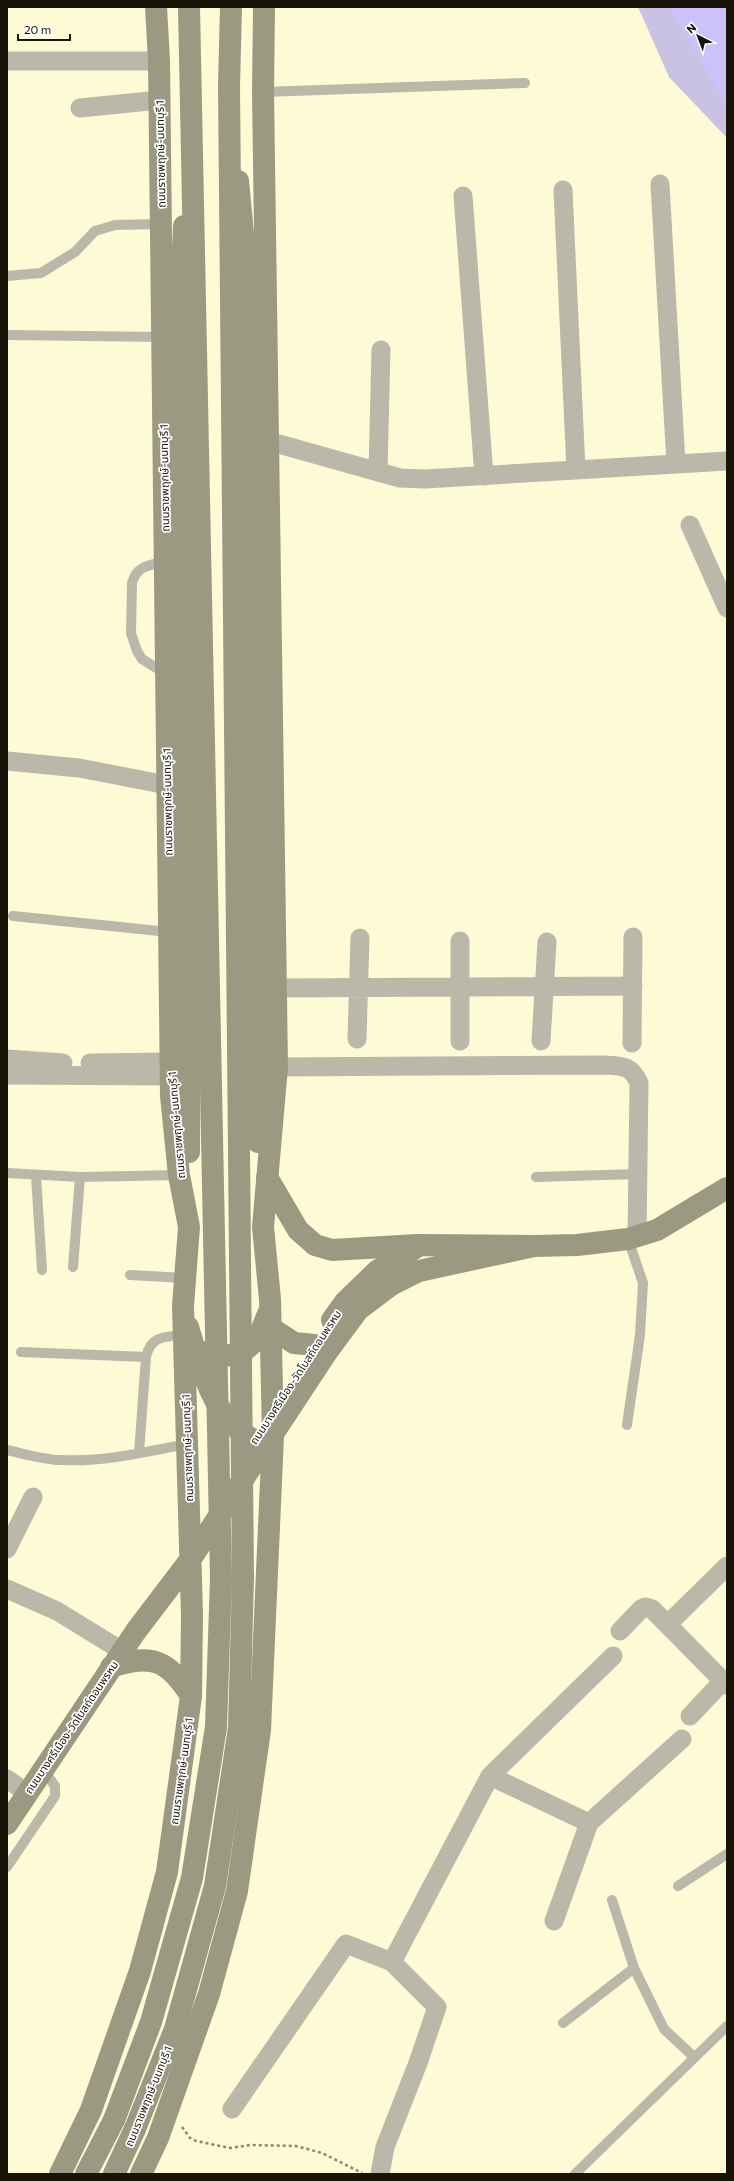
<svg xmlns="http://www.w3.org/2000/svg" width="734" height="2181" font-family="Commissioner,'Noto Sans Thai',sans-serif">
<rect width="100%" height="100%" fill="#fdfad5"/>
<!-- green -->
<path fill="#c9c2e3" d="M 638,7 L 727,7 L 727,138 L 669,77 Z"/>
<!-- water -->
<path fill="#cdc1f9" d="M 669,7 L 727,7 L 727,106 Z"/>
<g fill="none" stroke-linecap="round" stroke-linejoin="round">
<!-- path -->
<path stroke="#8a876e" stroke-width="2.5" stroke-dasharray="3 3" stroke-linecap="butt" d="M 182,2127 L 190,2138 L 196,2141 L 230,2148 L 250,2145 L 296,2146 L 322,2153 L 362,2173"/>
<!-- lane -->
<path stroke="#b9b8a9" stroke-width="10" d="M 263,92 L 525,83
M 7,276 L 41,273 L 75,252 L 95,231 L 115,225 L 161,224
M 7,335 L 162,337
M 165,561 C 149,566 137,565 132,583 L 131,633 L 137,651 L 142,659 L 166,674
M 13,916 L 169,932
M 7,1173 L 80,1177 L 179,1175
M 36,1176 L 42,1270
M 536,1177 L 638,1174
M 73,1267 L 80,1177
M 130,1275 L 185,1278
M 21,1352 L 146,1357
M 627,1425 L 640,1335 L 643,1283 L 628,1239
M 7,1450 C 25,1454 44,1460 62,1460 C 104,1462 146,1452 187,1444
M 139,1453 L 146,1357 C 151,1335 165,1337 184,1335
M 7,1867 L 55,1796 L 55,1786 L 43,1769
M 678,1886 L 727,1854
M 612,1900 L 634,1968 L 664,2029 L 694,2057
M 563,2023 L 634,1968
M 575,2174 L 727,2026"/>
<!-- street -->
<path stroke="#b9b8a9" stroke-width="19" d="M 7,61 L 159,61
M 80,108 L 159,100
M 660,184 L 676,464
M 563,190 L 576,470
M 463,196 L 484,476
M 268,441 L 400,478 L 425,479 L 727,461
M 378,471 L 381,350
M 690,525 L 727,608
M 7,761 L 79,768 L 167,785
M 277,988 L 633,986
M 357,1039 L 360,938
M 460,1041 L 460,941
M 541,1041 L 547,942
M 632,1043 L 633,937
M 7,1059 L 63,1063
M 90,1063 L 170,1062
M 277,1067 L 604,1065 C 622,1066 631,1065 639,1083 L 637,1237
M 7,1075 L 171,1076
M 7,1549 L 33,1497
M 7,1589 L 57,1611 L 122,1651
M 668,1624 L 727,1566
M 620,1631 L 641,1609 L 645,1607 L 652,1609 L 727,1685
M 690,1716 L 723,1681
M 490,1776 L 589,1823
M 7,1779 L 27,1793
M 554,1921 L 589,1823 L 682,1739
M 392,1962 L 490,1776 L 613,1656
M 232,2109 L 346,1944 L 392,1962 L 437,2007 L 418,2063 L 385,2147 L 380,2174"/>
<!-- secondary -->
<path stroke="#9b9982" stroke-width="22" d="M 238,181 L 249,297 L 258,923 L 258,1142
M 184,226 L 180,324 L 190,924 L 189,1152
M 267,1177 L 298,1230 L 315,1245 L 332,1250 L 417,1245
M 332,1320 L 345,1302 L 377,1271 L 420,1245 L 534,1246 L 577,1245 L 628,1239 L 657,1230 L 727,1188
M 188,1327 L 195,1350 C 219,1357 240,1361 257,1338 C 262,1331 265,1320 269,1312
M 271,1328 L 294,1343 L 314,1345
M 195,1350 C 207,1385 219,1423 254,1440
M 111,1667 C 152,1653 168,1660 191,1696
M 7,1824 L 136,1631 L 190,1560 L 327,1352 L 358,1310 L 391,1285 L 419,1271 L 534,1246
M 60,2174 L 91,2110 L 140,1971 L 167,1872 L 191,1696 L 192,1615 L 183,1306 L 189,1227 L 179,1175 L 171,1096 L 159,61 L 156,7
M 86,2174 L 114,2120
M 114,2174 L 135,2129
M 141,2174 L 158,2138 L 209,1994 L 237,1891 L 260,1730 L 273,1436 L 270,1299 L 263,1227 L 277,1067 L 263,92 L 264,7"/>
<!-- secondary-bridge -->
<path stroke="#9b9982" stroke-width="22" d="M 114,2120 L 151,2022 L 192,1878 L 216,1727 L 221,1578 L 189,7
M 135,2129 L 175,2029 L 215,1886 L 239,1728 L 243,1578 L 229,86 L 231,7"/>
</g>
<g text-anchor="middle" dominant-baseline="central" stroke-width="3.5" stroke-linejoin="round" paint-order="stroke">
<!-- street labels -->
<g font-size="11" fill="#171508" stroke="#fff">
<text transform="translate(160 154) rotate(-91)">ถนนราชพฤกษ์-นนทบุรี 1</text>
<text transform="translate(164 478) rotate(-91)">ถนนราชพฤกษ์-นนทบุรี 1</text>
<text transform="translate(167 802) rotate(-91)">ถนนราชพฤกษ์-นนทบุรี 1</text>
<text transform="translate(176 1125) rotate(-95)">ถนนราชพฤกษ์-นนทบุรี 1</text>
<text transform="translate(295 1377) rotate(-57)">ถนนบางศรีเมือง-วัดโบสถ์ดอนพรหม</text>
<text transform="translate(187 1448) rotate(-92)">ถนนราชพฤกษ์-นนทบุรี 1</text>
<text transform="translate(71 1727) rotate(-56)">ถนนบางศรีเมือง-วัดโบสถ์ดอนพรหม</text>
<text transform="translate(181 1771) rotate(-82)">ถนนราชพฤกษ์-นนทบุรี 1</text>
<text transform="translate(148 2096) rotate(-68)">ถนนราชพฤกษ์-นนทบุรี 1</text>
</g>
</g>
<!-- border -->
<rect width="734" height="2181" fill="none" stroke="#171508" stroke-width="16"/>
<!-- north arrow -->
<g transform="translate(698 36) rotate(318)" stroke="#ffffff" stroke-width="3" paint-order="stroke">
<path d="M0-3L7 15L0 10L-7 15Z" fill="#171508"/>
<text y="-6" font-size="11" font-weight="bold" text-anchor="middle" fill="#171508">N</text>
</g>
<!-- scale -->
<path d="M18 34v6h52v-6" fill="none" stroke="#171508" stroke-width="2"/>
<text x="24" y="34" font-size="12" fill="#171508" stroke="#ffffff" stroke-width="3" paint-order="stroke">20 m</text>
</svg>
